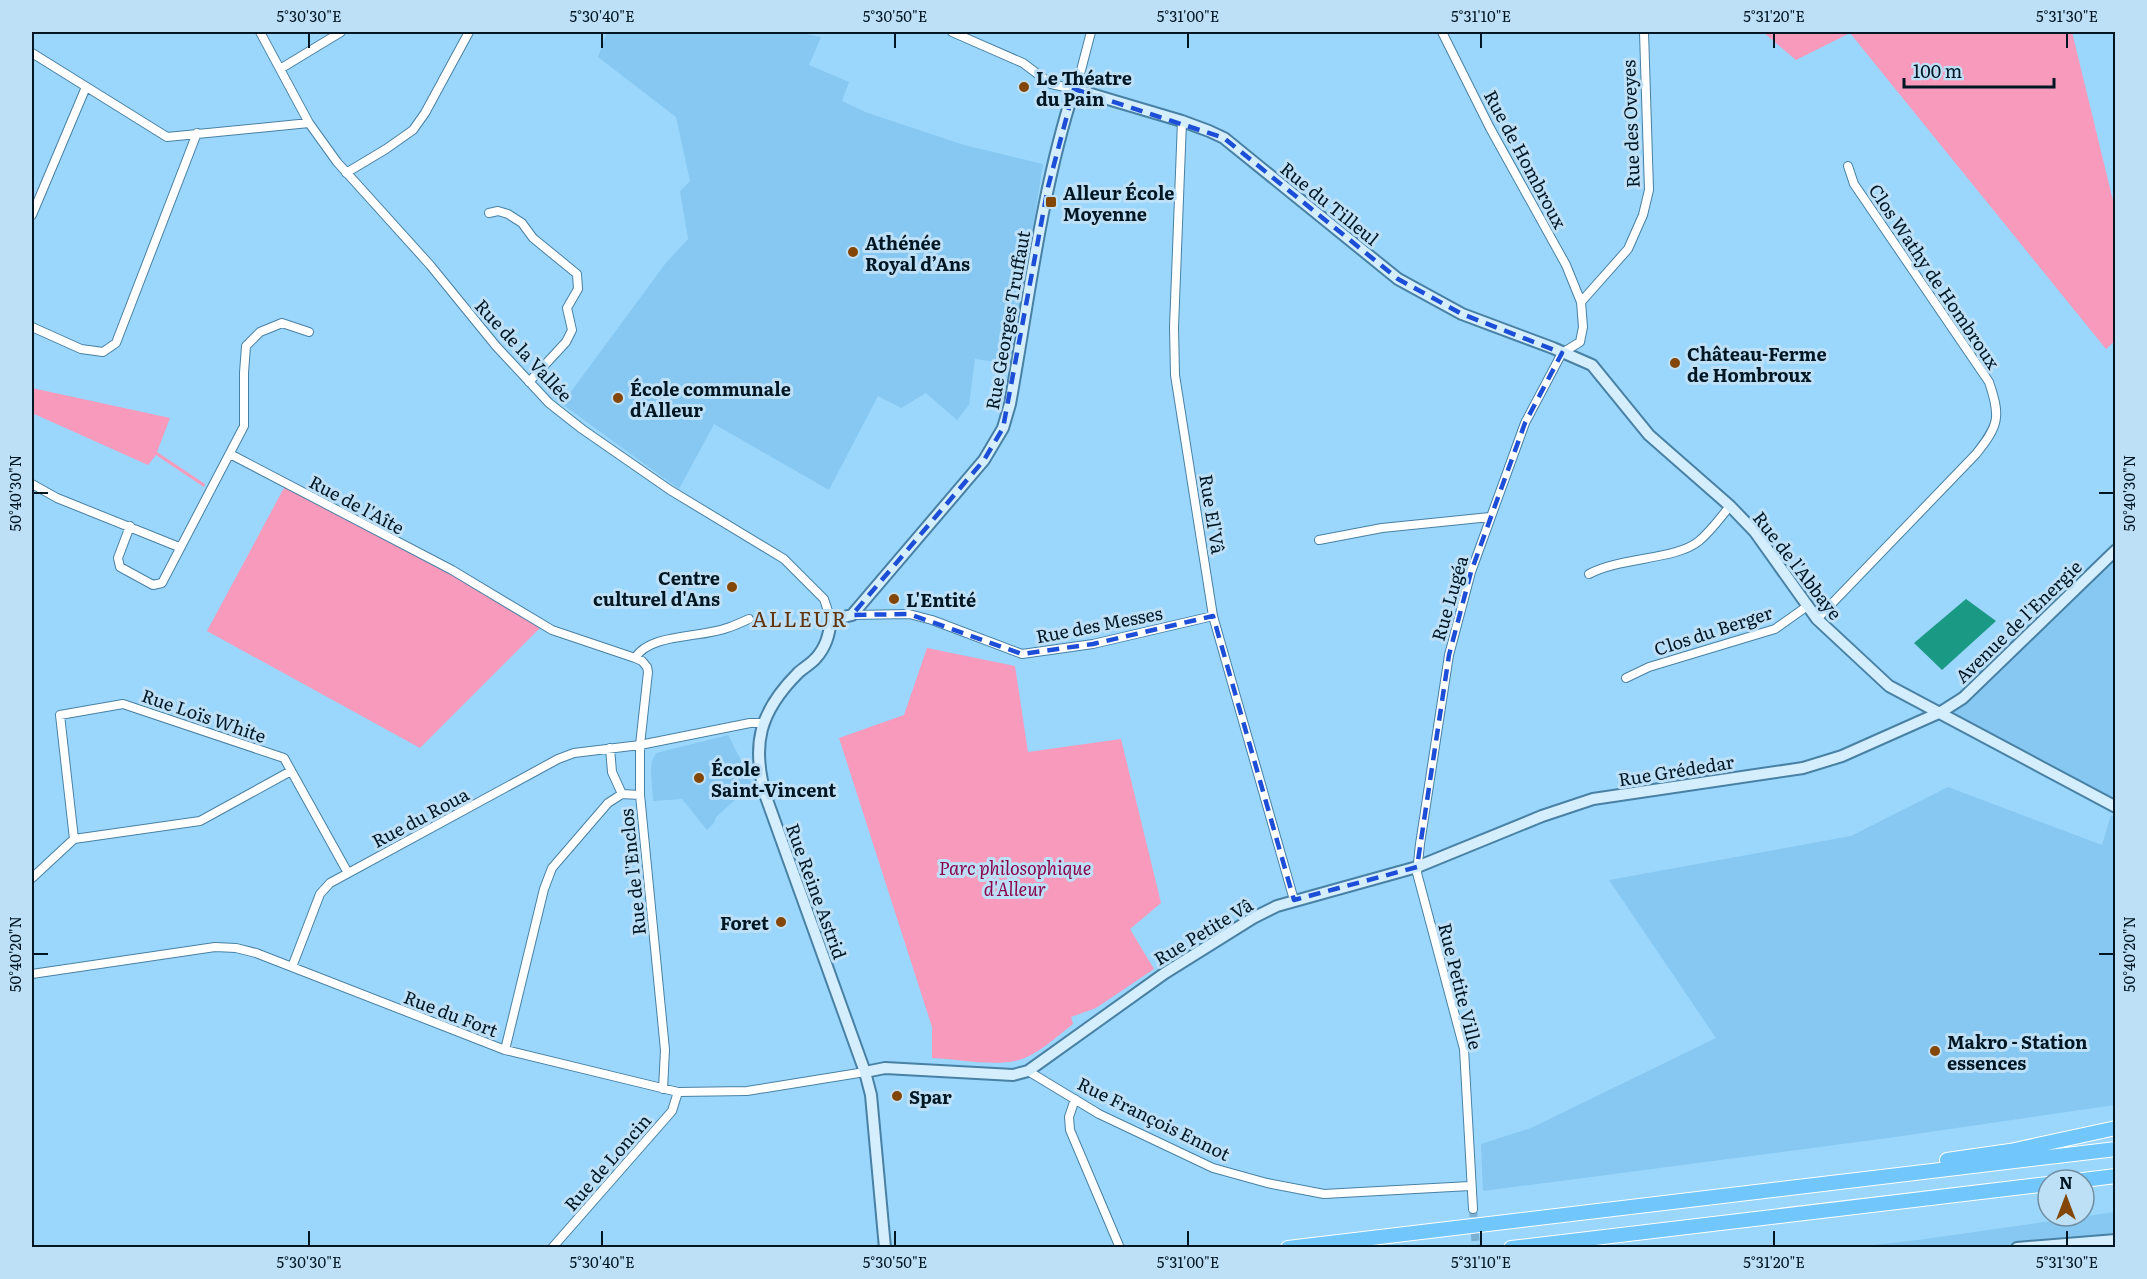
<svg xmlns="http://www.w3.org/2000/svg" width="2147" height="1279" font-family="Literata,serif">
<rect width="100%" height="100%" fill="#9bd6fc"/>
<!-- built -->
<path fill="#86c8f2" d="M 607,32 L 798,32 L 821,37 L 809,65 L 849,82 L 842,101 L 865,112 L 964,145 L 1043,164 L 1011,364 L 975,359 L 969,405 L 957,420 L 926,393 L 901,408 L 878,396 L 829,490 L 714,424 L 679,489 L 562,404 L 665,264 L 688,239 L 680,191 L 690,181 L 676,117 L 598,57 Z
M 2115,550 L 2115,803 L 1949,713 Z
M 728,735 L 745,768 L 742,771 L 753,784 L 716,817 L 714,823 L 707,830 L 682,799 L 653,801 L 651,770 L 652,761 L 656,753 Z
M 1948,787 L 2102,845 L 2111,815 L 2115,818 L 2115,1105 L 1888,1138 L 1483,1191 L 1481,1144 L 1531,1128 L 1716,1038 L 1609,880 L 1851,836 Z
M 2115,1212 L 2115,1247 L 1847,1248 L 1918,1240 Z"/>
<!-- green -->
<path fill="#f89abb" d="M 1763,32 L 2072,32 L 2115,209 L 2115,341 L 2106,349 L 1850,33 L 1796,60 Z
M 32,388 L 170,418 L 157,452 L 205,484 L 204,487 L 156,455 L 148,465 L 32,413 Z
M 285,486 L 452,570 L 540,628 L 420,748 L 207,631 Z
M 927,648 L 1015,666 L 1028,752 L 1121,739 L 1161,903 L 1130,929 L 1154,969 L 1096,1008 L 1071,1017 L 1073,1024 C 1056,1037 1036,1057 1015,1061 C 991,1066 957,1059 932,1058 L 932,1027 L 839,738 L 904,715 Z"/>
<!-- water -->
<path fill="#1a9984" d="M 1966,599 L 1996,621 L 1942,670 L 1914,643 Z"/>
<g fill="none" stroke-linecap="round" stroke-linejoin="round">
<!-- street-tunnel -->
<path stroke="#7cb0d1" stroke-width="8" stroke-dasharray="8 4" stroke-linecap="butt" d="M 1473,1209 L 1476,1248"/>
<!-- street casing -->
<g stroke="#4881a4" stroke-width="10">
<path id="street" d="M 260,32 L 309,123 L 337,162 L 430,265 L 496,346 L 549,403 L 582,429 L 670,490 L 784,559 L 824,599 L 831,620
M 952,32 L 1023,63 L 1051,84 L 1074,89 L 1080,74 L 1091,32
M 1442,32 L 1490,128 L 1566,265 L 1581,302 L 1583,327 L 1580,342 L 1562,353 L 1525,423 L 1471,572 L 1449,655 L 1420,844 L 1417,873 L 1464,1049 L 1473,1209
M 32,53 L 167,137 L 309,123
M 280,69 L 341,32
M 1182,121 L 1174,327 L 1175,375 L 1213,616 L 1294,900
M 346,173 L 386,149 L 413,130 L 425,113 L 469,32
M 489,213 L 498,211 L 508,214 L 522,223 L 533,238 L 577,274 L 578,289 L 567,308 L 572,330 L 566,342 L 529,382
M 32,215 L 86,87
M 1581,302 L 1628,249 L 1643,215 L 1649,190 L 1644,32
M 32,327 L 81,349 L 103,352 L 116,343 L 197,133
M 230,454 L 452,570 L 552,630 L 635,658 L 642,661 L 647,667 L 648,672 L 640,745 L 640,795 L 665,1050 L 663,1089
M 32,484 L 57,498 L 179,547
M 130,526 L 118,558 L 120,567 L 153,585 L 162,583 L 244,426 L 244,373 L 246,346 L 260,332 L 282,323 L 309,332
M 1319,540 L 1382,528 L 1490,517
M 1589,574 C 1620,557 1676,560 1699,541 C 1711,531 1720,518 1730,506
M 852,615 L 909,614 L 932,620 L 1022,654 L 1093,644 L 1213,616
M 1817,619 L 1976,454 C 1999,425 2001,417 1989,382 L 1854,184 L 1848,166
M 635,658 C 650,633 701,638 727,628 C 734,626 742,622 749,619
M 1626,678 L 1649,667 L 1775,629 L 1806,607
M 610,748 L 612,772 L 622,794
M 622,794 L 640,795
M 74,839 L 60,715 L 123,704 L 284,758 L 348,873
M 32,878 L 74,839 L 200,821 L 291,771
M 292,967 L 320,894 L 330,883 L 558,759 L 574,753 L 640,745 L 750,723 L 762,723
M 32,974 L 215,947 L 236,948 L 256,953 L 505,1050 L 678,1092 L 747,1091 L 865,1072
M 505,1050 L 544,889 L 552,868 L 608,803 L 622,794
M 1028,1071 L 1099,1114 L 1213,1168 L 1267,1183 L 1324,1194 L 1470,1186
M 1075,1099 L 1069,1117 L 1070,1130 L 1120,1248
M 552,1248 L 672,1111 L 678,1092"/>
</g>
<!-- secondary casing -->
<g stroke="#4881a4" stroke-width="14">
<path id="secondary" d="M 865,1072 L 885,1068 L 1013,1075 L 1028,1071 L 1165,973 L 1253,918 L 1277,906 L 1417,867 L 1542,816 L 1593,799 L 1803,768 L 1842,756 L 1941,712 L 1963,698 L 2116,550
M 885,1248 L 871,1095 L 865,1072 L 766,797 C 751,745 759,712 798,673 C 803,668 811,664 816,658 C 826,647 829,635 831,620 L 852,615 L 984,460 L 1003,428 L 1010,404 C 1029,299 1041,192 1074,89 L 1182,121 L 1209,131 L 1224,138 L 1398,279 L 1462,314 L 1553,348 L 1592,365 L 1649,435 L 1730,506 L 1755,532 L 1817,619 L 1889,686 L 2116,807
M 2017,1248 L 2116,1240"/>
</g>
<!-- highway casing -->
<g stroke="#fff" stroke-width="16">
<path id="highway" d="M 1947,1160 L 2010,1151 L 2116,1128
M 2083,1180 L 2116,1176
M 1288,1248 L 2116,1149
M 1511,1248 L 2048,1184"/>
</g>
<!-- street -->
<use href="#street" stroke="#fff" stroke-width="8"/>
<!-- secondary -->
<use href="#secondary" stroke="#d4eefe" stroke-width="10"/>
<!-- highway -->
<use href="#highway" stroke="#71c6fb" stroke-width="14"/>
</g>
<!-- marked area -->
<path fill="none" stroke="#1d4ed8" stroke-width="4.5" stroke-dasharray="12 8" stroke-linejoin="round" d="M 1074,89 L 1224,138 L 1398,279 L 1462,314 L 1562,353 L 1525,423 L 1471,572 L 1449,655 L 1417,867 L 1294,900 L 1213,616 L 1093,644 L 1022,654 L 909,614 L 852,615 L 984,460 L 1003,428 L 1048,187 Z"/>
<!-- ticks -->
<path fill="none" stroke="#011623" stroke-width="2" d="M 309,33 L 309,48M 602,33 L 602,48M 895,33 L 895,48M 1188,33 L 1188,48M 1481,33 L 1481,48M 1774,33 L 1774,48M 2067,33 L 2067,48M 33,493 L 48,493M 2099,493 L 2114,493M 33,954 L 48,954M 2099,954 L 2114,954M 309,1231 L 309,1246M 602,1231 L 602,1246M 895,1231 L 895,1246M 1188,1231 L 1188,1246M 1481,1231 L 1481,1246M 1774,1231 L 1774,1246M 2067,1231 L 2067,1246"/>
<!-- markers -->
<g fill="#844606" stroke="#bde0f7" stroke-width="2">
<circle cx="1024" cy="87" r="6"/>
<rect x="1045" y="196" width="12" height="12" rx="3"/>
<circle cx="853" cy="252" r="6"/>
<circle cx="1675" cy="363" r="6"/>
<circle cx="618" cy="398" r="6"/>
<circle cx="732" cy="587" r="6"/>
<circle cx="894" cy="599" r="6"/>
<circle cx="699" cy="778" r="6"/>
<circle cx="781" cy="922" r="6"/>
<circle cx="1935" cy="1051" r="6"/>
<circle cx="897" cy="1096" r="6"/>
</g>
<g text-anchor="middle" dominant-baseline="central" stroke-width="6" stroke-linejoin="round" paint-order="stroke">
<!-- poi labels -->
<g font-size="18" font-weight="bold" fill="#011623" stroke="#bde0f7" text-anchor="start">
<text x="1036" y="77">Le Théatre<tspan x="1036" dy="21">du Pain</tspan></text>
<text x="1063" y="192">Alleur École<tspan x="1063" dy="21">Moyenne</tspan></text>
<text x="865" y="242">Athénée<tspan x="865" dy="21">Royal d’Ans</tspan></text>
<text x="1687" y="353">Château-Ferme<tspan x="1687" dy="21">de Hombroux</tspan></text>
<text x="630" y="388">École communale<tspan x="630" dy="21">d'Alleur</tspan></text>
<text x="720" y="577" text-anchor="end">Centre<tspan x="720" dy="21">culturel d'Ans</tspan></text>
<text x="906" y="599">L'Entité</text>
<text x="711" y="768">École<tspan x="711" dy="21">Saint-Vincent</tspan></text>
<text x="769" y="922" text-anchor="end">Foret</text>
<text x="1947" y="1041">Makro - Station<tspan x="1947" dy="21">essences</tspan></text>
<text x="909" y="1096">Spar</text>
</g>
<!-- street labels -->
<g font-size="18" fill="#011623" stroke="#bde0f7">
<text transform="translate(1630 124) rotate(-92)">Rue des Oveyes</text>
<text transform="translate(1526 159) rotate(62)">Rue de Hombroux</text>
<text transform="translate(1330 203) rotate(39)">Rue du Tilleul</text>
<text transform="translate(1935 276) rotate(56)">Clos Wathy de Hombroux</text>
<text transform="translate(1007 320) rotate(-80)">Rue Georges Truffaut</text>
<text transform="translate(524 350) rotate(47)">Rue de la Vallée</text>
<text transform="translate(357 504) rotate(28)">Rue de l'Aîte</text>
<text transform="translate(1213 514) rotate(81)">Rue El'Vâ</text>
<text transform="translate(1798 565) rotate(52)">Rue de l'Abbaye</text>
<text transform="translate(1449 598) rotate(-74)">Rue Lugéa</text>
<text transform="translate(2018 621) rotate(-44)">Avenue de l'Energie</text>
<text transform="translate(1099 624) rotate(-11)">Rue des Messes</text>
<text transform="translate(1713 630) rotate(-18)">Clos du Berger</text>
<text transform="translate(204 715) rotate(19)">Rue Loïs White</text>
<text transform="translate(1676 770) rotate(-9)">Rue Grédedar</text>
<text transform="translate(420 817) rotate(-28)">Rue du Roua</text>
<text transform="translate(632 872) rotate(-96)">Rue de l'Enclos</text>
<text transform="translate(817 891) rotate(70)">Rue Reine Astrid</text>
<text transform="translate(1203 931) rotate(-31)">Rue Petite Vâ</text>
<text transform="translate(1461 986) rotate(76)">Rue Petite Ville</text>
<text transform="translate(451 1013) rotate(21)">Rue du Fort</text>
<text transform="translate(1154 1118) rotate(26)">Rue François Ennot</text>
<text transform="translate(607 1162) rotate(-49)">Rue de Loncin</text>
</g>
<!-- park labels -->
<g font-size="18" font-style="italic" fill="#89054b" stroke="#bde0f7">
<text x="1015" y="867">Parc philosophique<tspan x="1015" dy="21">d'Alleur</tspan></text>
</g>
<!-- quarter labels -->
<g font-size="21" letter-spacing="1.5" fill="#60350e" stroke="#bde0f7">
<text x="800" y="617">ALLEUR</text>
</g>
</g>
<!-- border -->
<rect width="2147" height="1279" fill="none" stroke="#bde0f7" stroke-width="66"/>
<!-- north arrow -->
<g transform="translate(2066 1198)"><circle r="28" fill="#bde0f7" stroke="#728fa2" stroke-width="1.5"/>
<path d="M0-4.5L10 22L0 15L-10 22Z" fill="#844606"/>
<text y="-9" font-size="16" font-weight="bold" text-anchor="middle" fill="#011623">N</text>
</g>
<!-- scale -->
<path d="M1904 78v9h150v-9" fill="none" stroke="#011623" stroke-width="3"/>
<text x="1913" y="78" font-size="18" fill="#011623" stroke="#bde0f7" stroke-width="4.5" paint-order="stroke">100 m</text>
<rect x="33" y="33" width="2081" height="1213" fill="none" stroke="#011623" stroke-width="2"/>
<g font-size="15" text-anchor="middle" fill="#011623">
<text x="309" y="22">5°30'30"E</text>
<text x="602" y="22">5°30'40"E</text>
<text x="895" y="22">5°30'50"E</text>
<text x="1188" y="22">5°31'00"E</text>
<text x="1481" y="22">5°31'10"E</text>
<text x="1774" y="22">5°31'20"E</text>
<text x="2067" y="22">5°31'30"E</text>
<text transform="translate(16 493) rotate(-90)" y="5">50°40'30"N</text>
<text transform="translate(2130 493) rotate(-90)" y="5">50°40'30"N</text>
<text transform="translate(16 954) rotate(-90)" y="5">50°40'20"N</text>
<text transform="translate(2130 954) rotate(-90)" y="5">50°40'20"N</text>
<text x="309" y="1268">5°30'30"E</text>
<text x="602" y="1268">5°30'40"E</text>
<text x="895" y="1268">5°30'50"E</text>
<text x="1188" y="1268">5°31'00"E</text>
<text x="1481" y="1268">5°31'10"E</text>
<text x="1774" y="1268">5°31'20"E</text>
<text x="2067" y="1268">5°31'30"E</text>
</g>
</svg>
